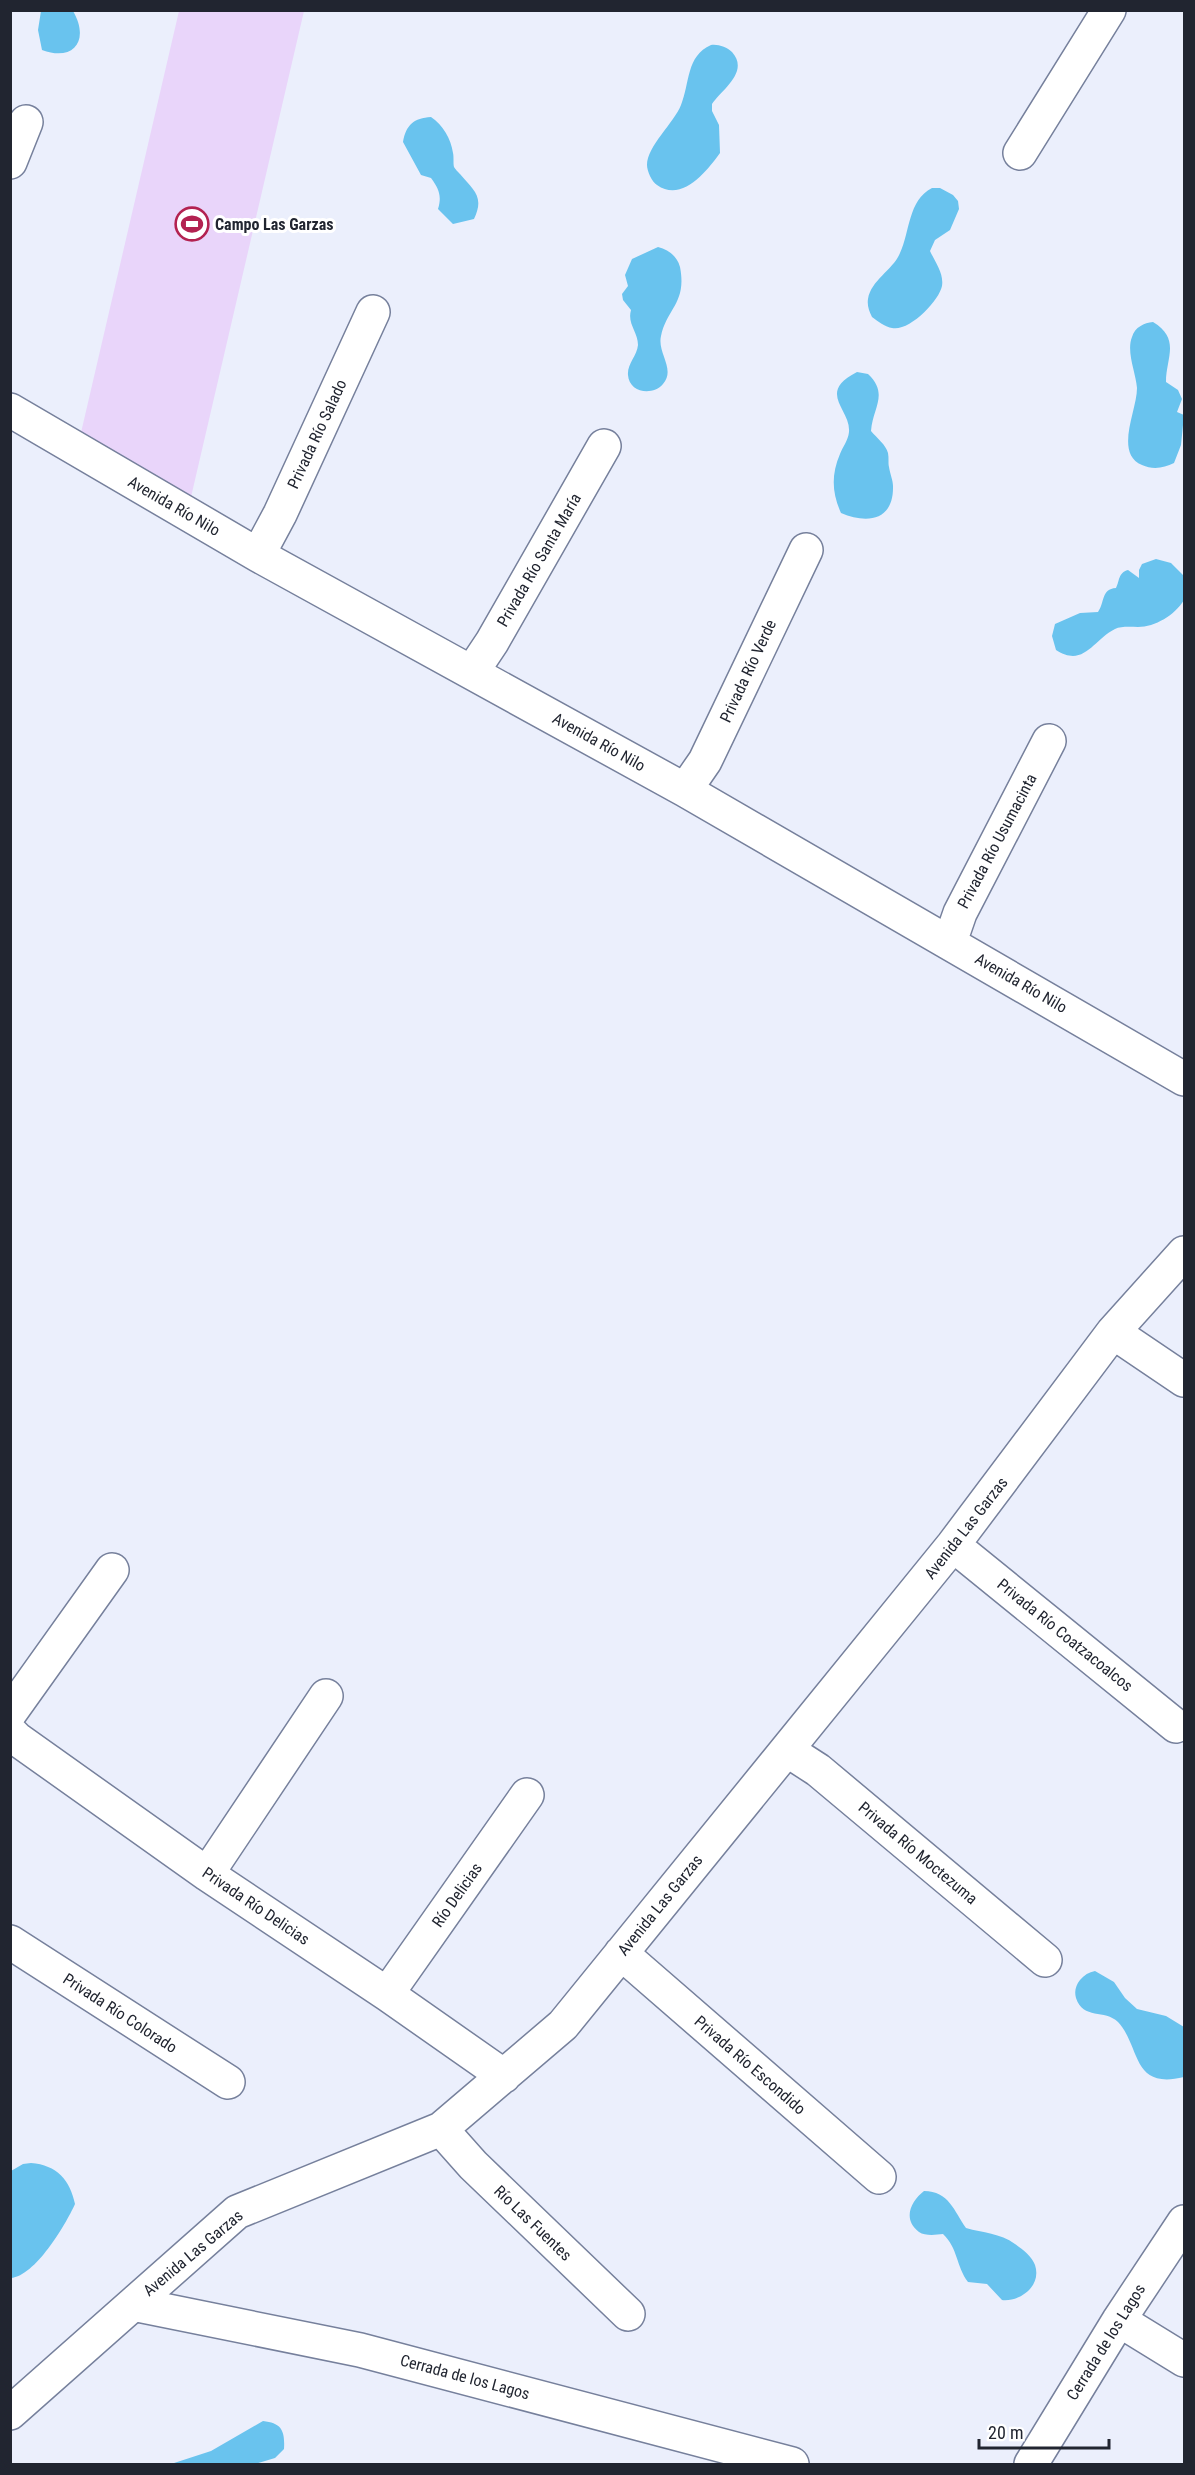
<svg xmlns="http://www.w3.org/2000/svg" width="1195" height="2475" font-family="'Roboto Condensed',sans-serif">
<rect width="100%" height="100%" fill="#ebeffc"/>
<!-- green -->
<path fill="#e9d5fa" d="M 179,11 L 304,11 L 191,497 L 80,437 Z"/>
<!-- water -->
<path fill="#69c3ee" d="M 41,11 L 73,11 C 90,40 74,62 42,50 L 38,30 Z
M 711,45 C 718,44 727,47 732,52 C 750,72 721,90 712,104 L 712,111 L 719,125 L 720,153 C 707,171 682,203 657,185 C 652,182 647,171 647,165 C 647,146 674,123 681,105 C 690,83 686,56 711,45 Z
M 431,117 C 443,125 451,139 453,153 C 454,157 453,163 454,167 C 455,169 459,173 460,174 C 473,190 485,196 474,219 L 453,224 L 438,209 C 442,196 439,189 431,178 L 421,175 L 403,142 C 406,125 414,118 431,117 Z
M 932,188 L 940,188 L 953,195 L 958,201 L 959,209 L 950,230 L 935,240 L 930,251 C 935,262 944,273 942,286 C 939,301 909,332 892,328 C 886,327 877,321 872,317 C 869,311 867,305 868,299 C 871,280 893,270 900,253 C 910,232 908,200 932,188 Z
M 658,247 C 669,250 677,256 680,267 C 687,303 667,308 661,336 C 657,353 676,369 663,384 C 653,396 629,393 628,375 C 627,364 637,356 638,345 C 638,332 627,324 631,310 L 623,300 L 622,294 L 628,286 L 625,275 L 632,259 Z
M 1153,322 C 1181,339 1166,358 1166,382 L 1178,390 L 1182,399 L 1177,412 L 1184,415 L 1181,445 L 1174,463 C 1164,468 1153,470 1142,465 C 1114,453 1137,411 1137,388 C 1136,373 1126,352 1132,337 C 1135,327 1144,323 1153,322 Z
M 857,372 L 868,374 C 889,394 873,407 871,431 C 877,438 886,445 888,453 C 889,458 888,463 889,467 C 890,474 893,480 893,486 C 894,521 867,524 841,513 C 832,493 831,475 840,454 C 843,446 848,441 849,432 C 851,409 816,393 857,372 Z
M 1156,559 L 1171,563 L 1184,576 L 1184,600 C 1175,615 1155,627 1138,627 C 1131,627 1121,626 1115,629 C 1093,640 1084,668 1056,650 L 1052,636 L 1055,624 L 1080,613 L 1098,612 C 1105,602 1101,589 1116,588 C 1120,580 1118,573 1128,570 L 1139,578 L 1139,570 L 1142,564 Z
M 1095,1971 L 1114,1982 L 1125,1998 L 1137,2009 L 1166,2016 L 1184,2027 L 1184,2077 C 1131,2090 1141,2047 1118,2022 C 1105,2009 1083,2020 1076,1998 C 1074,1991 1076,1985 1080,1980 C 1084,1975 1089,1972 1095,1971 Z
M 31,2163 C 57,2165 70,2180 75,2204 C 65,2226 35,2276 11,2278 L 11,2171 L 23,2164 Z
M 924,2191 C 949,2191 954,2211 966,2228 C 983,2233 1000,2233 1015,2244 C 1022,2249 1032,2256 1035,2265 C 1042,2286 1020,2302 1002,2300 L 987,2284 L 968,2282 C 956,2266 958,2248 943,2234 C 935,2235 925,2236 919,2232 C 902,2219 911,2201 924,2191 Z
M 263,2421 C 282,2423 285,2431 284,2449 L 275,2458 L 255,2464 L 171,2464 L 211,2451 Z"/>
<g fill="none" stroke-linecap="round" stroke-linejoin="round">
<!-- street casing -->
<g stroke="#76809c" stroke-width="36">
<path id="street" d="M 1020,153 L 1109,10
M 10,162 L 26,122
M 10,410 L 258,555 L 685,790 L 1184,1079
M 258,555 L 280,514 L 373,312
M 472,672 L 492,642 L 604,446
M 685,790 L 705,761 L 806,550
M 950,942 L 960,913 L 1049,741
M 1113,1332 L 1184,1380
M 953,1545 L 1176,1726
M 10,1713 L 112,1570
M 10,1732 L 17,1739 L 207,1874 L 387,1994 L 504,2076
M 787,1750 L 818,1770 L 1045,1960
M 207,1874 L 326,1696
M 10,1942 L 228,2082
M 621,1953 L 879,2177
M 387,1994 L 527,1795
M 441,2129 L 473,2165 L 628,2314
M 133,2304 L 360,2350 L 792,2464
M 1119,2320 L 1184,2360
M 10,2413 L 237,2212 L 441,2129 L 563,2025 L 953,1545 L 1113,1332 L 1184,1253
M 1031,2464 L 1119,2320 L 1184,2222"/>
</g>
<!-- street -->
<use href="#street" stroke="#fff" stroke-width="33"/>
</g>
<!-- icons -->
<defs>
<g id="stadium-ring" transform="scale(1.725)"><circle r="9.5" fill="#fff" stroke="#b32251" stroke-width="1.5"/><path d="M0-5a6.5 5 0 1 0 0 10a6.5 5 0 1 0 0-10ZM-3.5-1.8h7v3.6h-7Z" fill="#b32251"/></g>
</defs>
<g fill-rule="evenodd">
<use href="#stadium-ring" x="192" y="224"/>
</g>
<g text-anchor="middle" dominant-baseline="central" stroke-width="6" stroke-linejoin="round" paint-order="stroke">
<!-- poi labels -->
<g font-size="16" font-weight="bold" fill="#212530" stroke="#fff" text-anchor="start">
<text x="215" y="224">Campo Las Garzas</text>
</g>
<!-- street labels -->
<g font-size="16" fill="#212530" stroke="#fff">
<text transform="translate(317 434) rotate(-65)">Privada Río Salado</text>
<text transform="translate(174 506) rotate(30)">Avenida Río Nilo</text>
<text transform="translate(539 560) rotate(-60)">Privada Río Santa María</text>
<text transform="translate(748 671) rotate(-65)">Privada Río Verde</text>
<text transform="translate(599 742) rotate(29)">Avenida Río Nilo</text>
<text transform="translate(997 841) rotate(-62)">Privada Río Usumacinta</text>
<text transform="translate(1021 983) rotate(30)">Avenida Río Nilo</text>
<text transform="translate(966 1528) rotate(-52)">Avenida Las Garzas</text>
<text transform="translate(1065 1635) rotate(39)">Privada Río Coatzacoalcos</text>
<text transform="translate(918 1853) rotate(40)">Privada Río Moctezuma</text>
<text transform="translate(457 1895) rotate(-55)">Río Delicias</text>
<text transform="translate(660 1905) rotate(-51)">Avenida Las Garzas</text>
<text transform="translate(256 1906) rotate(34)">Privada Río Delicias</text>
<text transform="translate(120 2013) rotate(33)">Privada Río Colorado</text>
<text transform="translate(750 2065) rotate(41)">Privada Río Escondido</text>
<text transform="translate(533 2223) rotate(44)">Río Las Fuentes</text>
<text transform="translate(193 2253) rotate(-40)">Avenida Las Garzas</text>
<text transform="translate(1106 2342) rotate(-58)">Cerrada de los Lagos</text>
<text transform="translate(465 2377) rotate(15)">Cerrada de los Lagos</text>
</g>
</g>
<!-- border -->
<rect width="1195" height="2475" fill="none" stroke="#212530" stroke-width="24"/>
<!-- scale -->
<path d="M979 2439v9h130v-9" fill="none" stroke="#212530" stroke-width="3"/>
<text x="988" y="2439" font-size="18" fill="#212530" stroke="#ffffff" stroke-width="4.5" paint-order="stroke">20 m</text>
</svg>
